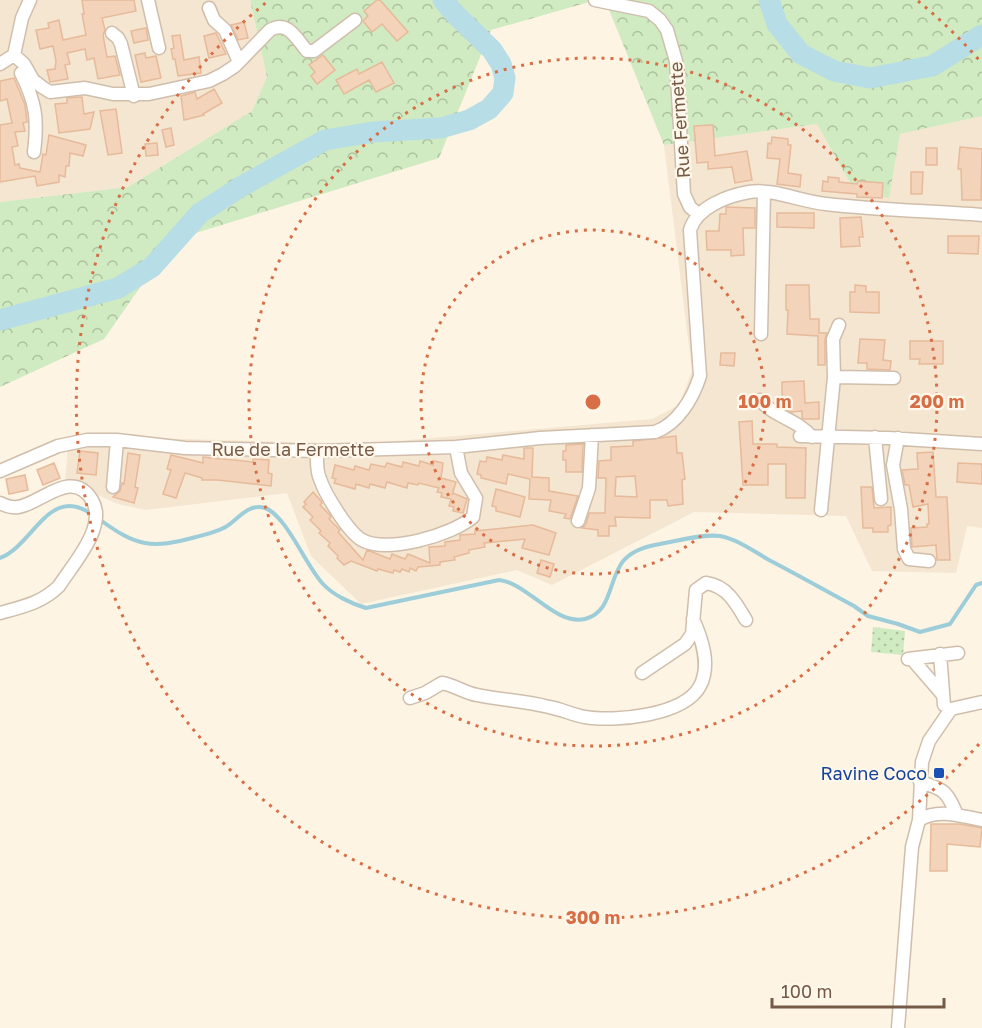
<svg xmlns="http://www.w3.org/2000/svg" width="982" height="1028" font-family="'Golos Text',sans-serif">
<defs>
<pattern id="forest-crowns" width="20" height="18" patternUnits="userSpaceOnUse" patternTransform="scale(1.5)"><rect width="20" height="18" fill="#d0eac1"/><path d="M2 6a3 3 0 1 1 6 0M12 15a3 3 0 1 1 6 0" fill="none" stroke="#adc19f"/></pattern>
<pattern id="park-dots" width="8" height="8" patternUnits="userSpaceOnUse" patternTransform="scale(1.5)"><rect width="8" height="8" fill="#d0eac1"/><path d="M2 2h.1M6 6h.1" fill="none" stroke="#adc19f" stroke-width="1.8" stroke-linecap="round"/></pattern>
</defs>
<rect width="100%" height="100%" fill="#fdf4e3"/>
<!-- residential -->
<path fill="#f4e6d1" d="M 0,0 L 250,0 L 267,77 L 252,111 L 128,187 L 0,202 Z
M 982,116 L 982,528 L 967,526 L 956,573 L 872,571 L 846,516 L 694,512 L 552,585 L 517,570 L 361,604 L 311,556 L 287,493 L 146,510 L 118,504 L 65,481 L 69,436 L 363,444 L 652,419 L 679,405 L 692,371 L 664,145 L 817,124 L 855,192 L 889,197 L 900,134 Z"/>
<!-- forest -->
<path fill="url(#forest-crowns)" d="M 250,0 L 596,0 L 491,30 L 439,158 L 173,240 L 104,339 L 0,387 L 0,202 L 128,187 L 252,111 L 267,77 Z
M 605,0 L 982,0 L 982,116 L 900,134 L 889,198 L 855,192 L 817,124 L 664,145 Z"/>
<!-- park -->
<path fill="url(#park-dots)" d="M 873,627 L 905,631 L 903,655 L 871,652 Z"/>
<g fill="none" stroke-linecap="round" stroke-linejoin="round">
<!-- stream -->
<path stroke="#9dcdd9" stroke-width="4" d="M 99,519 C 137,547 151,549 196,537 C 207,534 222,531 230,524 C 240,516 251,503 265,508 C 286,515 306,566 323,584 C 333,595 352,604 366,608 L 499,580 C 528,583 555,626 585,619 C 613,612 608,578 624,560 C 635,548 650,546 665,543 C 682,540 702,534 720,536 C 737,539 755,552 769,560 C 798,575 826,591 854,606 L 868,616 L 898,624 L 920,632 L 950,624 L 976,585 L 982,583
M 0,558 C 34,545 49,483 93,515"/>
<!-- river -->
<path stroke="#b7dde7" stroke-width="21" d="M 769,0 L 777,24 L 801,54 L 834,71 L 870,78 L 932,66 L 982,35
M 0,320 L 118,288 L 152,267 L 200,213 L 242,186 L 325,140 L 373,132 L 441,128 L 469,120 L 489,109 L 503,93 L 505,78 L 501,64 L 492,50 L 454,13 L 443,0"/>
</g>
<!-- building -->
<path fill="#f3d3ba" stroke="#e6ba9a" stroke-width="1.5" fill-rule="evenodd" d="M 82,0 L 134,0 L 136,11 L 102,18 L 105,30 L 103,35 L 107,57 L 115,56 L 120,75 L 98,79 L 94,58 L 87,60 L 85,49 L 67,53 L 70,64 L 65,65 L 68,79 L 50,82 L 47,70 L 55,69 L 56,61 L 53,46 L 40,49 L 36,30 L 49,28 L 48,23 L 59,20 L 63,40 L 86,35 L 82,14 L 84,14 Z
M 377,0 L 380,0 L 408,32 L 397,41 L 382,24 L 372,32 L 363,21 L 368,16 L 364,11 Z
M 244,22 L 248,38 L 238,40 L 231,25 Z
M 146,28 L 148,40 L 134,43 L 131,31 Z
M 216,33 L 226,54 L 209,58 L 204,36 Z
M 180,35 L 184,60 L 199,57 L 201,73 L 178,76 L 175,59 L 173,59 L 171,49 L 174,48 L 172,36 Z
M 145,53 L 146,58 L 156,56 L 161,78 L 141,82 L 135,55 Z
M 323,55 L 335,70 L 317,84 L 311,76 L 315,72 L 309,65 Z
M 382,62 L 394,83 L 376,92 L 369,80 L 344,94 L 336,80 L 357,69 L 359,74 Z
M 14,78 L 25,105 L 27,122 L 23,123 L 25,131 L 15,132 L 18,146 L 12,147 L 15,165 L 19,164 L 20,168 L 40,172 L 43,154 L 46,155 L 49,135 L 86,145 L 83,156 L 70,153 L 69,166 L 66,166 L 65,177 L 59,175 L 59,182 L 37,186 L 35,176 L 0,182 L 0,125 L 12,123 L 7,99 L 0,101 L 0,81 Z
M 214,89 L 222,103 L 203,114 L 204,115 L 184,120 L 181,96 L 195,92 L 197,99 Z
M 82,97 L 84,114 L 94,112 L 90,129 L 59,133 L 55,104 L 67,103 L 67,98 Z
M 116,109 L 122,153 L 108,155 L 100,111 Z
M 713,125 L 715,156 L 747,151 L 752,180 L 735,183 L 732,167 L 708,169 L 708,162 L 697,163 L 694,126 Z
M 171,128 L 174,145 L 166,147 L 162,130 Z
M 772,137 L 788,139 L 788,145 L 791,145 L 788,173 L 801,175 L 800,187 L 777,184 L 780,159 L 767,158 L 768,143 L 771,144 Z
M 157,143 L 158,155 L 146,156 L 145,144 Z
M 960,147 L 982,149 L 981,200 L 962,200 L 961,169 L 958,169 Z
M 926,148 L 937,148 L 937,165 L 926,165 Z
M 911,172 L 923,172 L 922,194 L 911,194 Z
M 828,177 L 839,178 L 839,182 L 857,184 L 858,181 L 883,183 L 882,198 L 857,197 L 857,194 L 822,191 L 823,181 L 828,182 Z
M 726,207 L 755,208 L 755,228 L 743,228 L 744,255 L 731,256 L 731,250 L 707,250 L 706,231 L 719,231 L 720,214 L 726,214 Z
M 777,213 L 814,213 L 814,228 L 777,227 Z
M 861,217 L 863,237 L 859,237 L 860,246 L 841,247 L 840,218 Z
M 948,236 L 979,236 L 978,254 L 948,253 Z
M 786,285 L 809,285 L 810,319 L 819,319 L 819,333 L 827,333 L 825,339 L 825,365 L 818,365 L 818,336 L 787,334 L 788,310 L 786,310 Z
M 855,285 L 866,286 L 866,292 L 879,292 L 879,313 L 850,312 L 850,292 L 855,292 Z
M 860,339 L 885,340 L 883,360 L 891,361 L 890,370 L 867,369 L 867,363 L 858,363 Z
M 910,341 L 943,341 L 943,364 L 919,364 L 920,359 L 910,359 Z
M 721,353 L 735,353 L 734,366 L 720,365 Z
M 804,381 L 805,403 L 819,402 L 819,419 L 804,419 L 802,418 L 802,411 L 791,412 L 782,407 L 782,382 Z
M 752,421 L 753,444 L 777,444 L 777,447 L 806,448 L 805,498 L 786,498 L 786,464 L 768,464 L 768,485 L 743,485 L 739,422 Z
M 676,436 L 677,453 L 682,453 L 685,479 L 682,480 L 683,504 L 668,506 L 667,500 L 650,500 L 650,518 L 615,517 L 616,526 L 609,526 L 609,536 L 598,536 L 598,530 L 582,528 L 586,524 L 589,513 L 605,513 L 606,478 L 598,478 L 599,461 L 611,460 L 611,447 L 633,446 L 633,441 ZM 635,476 L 637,497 L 615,496 L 616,477 Z
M 583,444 L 582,472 L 566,472 L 566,460 L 563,460 L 563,451 L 566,451 L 566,445 Z
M 524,448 L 533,448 L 532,477 L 549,478 L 549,491 L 578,496 L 570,519 L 564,518 L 566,514 L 549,511 L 551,500 L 529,499 L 530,479 L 508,474 L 506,484 L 481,478 L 481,475 L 477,474 L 480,461 L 486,462 L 487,457 L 502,460 L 503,455 L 524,459 Z
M 80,451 L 98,453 L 96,475 L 77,473 Z
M 933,452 L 936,497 L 947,497 L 950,560 L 937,560 L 936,545 L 912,547 L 911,528 L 927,527 L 927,524 L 929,524 L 928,504 L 913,507 L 909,485 L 905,485 L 902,470 L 918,469 L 917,453 Z
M 128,453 L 140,455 L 135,487 L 138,488 L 134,503 L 113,497 L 120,491 L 122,483 L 124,484 Z
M 171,455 L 203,463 L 203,457 L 253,462 L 253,459 L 269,460 L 268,473 L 272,474 L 271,486 L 217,480 L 202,480 L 202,478 L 185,473 L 176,498 L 163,494 L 171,470 L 167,469 Z
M 420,461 L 433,465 L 434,461 L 443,463 L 441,478 L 456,482 L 452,495 L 453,493 L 467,499 L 463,513 L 453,511 L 454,507 L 449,506 L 451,499 L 441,497 L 442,493 L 437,492 L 439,488 L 419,483 L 418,485 L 408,483 L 407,488 L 387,482 L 385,488 L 370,484 L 369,488 L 356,484 L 355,489 L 334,483 L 336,479 L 332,478 L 335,465 L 354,470 L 355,466 L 369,470 L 371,464 L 385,467 L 387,463 L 402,467 L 403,462 L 419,466 Z
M 54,463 L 60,478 L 43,485 L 37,470 Z
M 958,463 L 982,464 L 982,484 L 957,482 Z
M 25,475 L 28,490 L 9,494 L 6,479 Z
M 861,487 L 872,487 L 874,508 L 891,507 L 891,525 L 888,526 L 888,532 L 873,532 L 873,528 L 863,528 Z
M 496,489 L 525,497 L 520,517 L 496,511 L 496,507 L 492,506 Z
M 313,492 L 321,501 L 322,503 L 320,505 L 329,514 L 331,517 L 329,519 L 340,530 L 338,532 L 363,560 L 367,550 L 390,559 L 392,554 L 405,559 L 408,554 L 430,563 L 429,547 L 445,546 L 445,542 L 460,540 L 460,535 L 475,534 L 475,531 L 533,525 L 556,533 L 549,555 L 522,548 L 525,539 L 484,543 L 485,547 L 469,550 L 469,553 L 454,557 L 455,560 L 440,562 L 440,565 L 418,567 L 416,571 L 410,568 L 409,572 L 402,569 L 400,572 L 394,570 L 393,573 L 378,569 L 377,571 L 351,561 L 344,565 L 337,558 L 338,556 L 328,546 L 330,543 L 319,533 L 321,531 L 310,520 L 313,517 L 303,507 L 306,504 L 304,502 Z
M 541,560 L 554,564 L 550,577 L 537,573 Z
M 931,824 L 960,824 L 982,828 L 980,847 L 947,844 L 947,871 L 930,871 Z"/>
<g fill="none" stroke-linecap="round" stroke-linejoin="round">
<!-- minor casing -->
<g stroke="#d0beac" stroke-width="15">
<path id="minor" d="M 148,0 L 159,48
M 595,0 L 649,11 L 660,20 L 667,30 L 676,61 L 684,194 L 690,207 L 698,214
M 209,8 L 214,20 L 225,30 L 239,62
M 112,33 L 118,38 L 121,44 L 134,96
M 14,55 L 24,64 L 33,80 L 42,87 L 50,92 L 85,88 L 113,94 L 149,94 L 209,81 L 223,74 L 235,66 L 270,30 C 288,20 296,38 307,51 L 314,51 L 355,20
M 0,64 L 14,55 L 22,18 L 30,0
M 21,73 C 36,103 38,119 34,152
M 761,334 L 764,192
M 834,377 L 894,378
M 760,400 C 774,417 797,419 812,437
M 800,436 L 888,438 L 982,444
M 875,437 L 881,499
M 898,438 L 893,465 L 901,509 L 904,549 L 909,559 L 929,561
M 317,451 C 317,461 316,470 320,479 C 325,494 348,532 362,540 C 387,554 452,535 473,517 L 476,498 L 461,473 L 456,447
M 0,471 L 58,446 L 87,440 L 117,440 L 185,448 L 317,451 L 456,447 L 540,438 L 655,432 C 678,424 693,398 700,376 L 690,230 C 697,207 727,196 749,192 C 774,188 801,202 826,204 C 878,210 930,211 982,215
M 113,487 L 117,440
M 0,503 C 6,506 11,508 18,507 C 41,504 72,467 92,500 C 108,526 73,564 59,586 C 42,603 22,607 0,613
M 821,510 L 834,377 L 833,339 L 839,325
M 578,521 L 589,488 L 592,435
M 940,654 L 944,705
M 908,659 L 958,653
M 912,659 L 943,695
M 642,673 L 685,644 L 692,634 L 696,590 L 706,583 C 727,586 736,603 746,620
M 410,698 L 425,693 L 442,683 C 454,685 465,693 477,695 C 501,700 526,701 549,707 C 561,709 573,715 585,717 C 614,722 684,716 700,686 C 711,665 702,639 693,619
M 920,782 C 945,789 947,792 957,815
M 919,820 C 939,808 960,816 982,820
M 898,1028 L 912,847 L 919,820 L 922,762 L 929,741 L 951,709 L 982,702"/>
</g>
<!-- minor -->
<use href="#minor" stroke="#fff" stroke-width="12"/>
</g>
<!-- distance rings -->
<g fill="none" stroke="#d86e45" stroke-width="3" stroke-dasharray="3 6">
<circle cx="593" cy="402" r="172"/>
<circle cx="593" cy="402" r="344"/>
<path d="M979 744A516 516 0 1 1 268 1M918 1A516 516 0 0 1 979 60"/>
</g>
<!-- markers -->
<rect fill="#1a4fb4" stroke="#fff7e9" stroke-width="2" x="933" y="767" width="12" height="12" rx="3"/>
<g text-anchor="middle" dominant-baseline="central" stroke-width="4.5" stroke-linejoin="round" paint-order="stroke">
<!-- street labels -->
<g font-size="18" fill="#755a48" stroke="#fff7e9">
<text transform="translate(679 120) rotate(-94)">Rue Fermette</text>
<text x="293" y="449">Rue de la Fermette</text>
</g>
<!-- transit labels -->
<g font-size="18" fill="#164399" stroke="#fff7e9" text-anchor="end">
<text x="927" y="773">Ravine Coco</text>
</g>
</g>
<circle cx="593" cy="402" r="9" fill="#d86e45" stroke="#fff7e9" stroke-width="3"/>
<g font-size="18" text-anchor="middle" font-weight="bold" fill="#d86e45" stroke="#fff7e9" stroke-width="4.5" stroke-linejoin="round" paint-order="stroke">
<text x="765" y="408">100 m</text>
<text x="937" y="408">200 m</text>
<text x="593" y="924">300 m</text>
</g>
<!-- scale -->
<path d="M772 998v9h172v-9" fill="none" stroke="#755a48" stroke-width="3"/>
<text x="781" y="998" font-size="18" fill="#755a48" stroke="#fff7e9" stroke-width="4.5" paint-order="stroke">100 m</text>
</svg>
